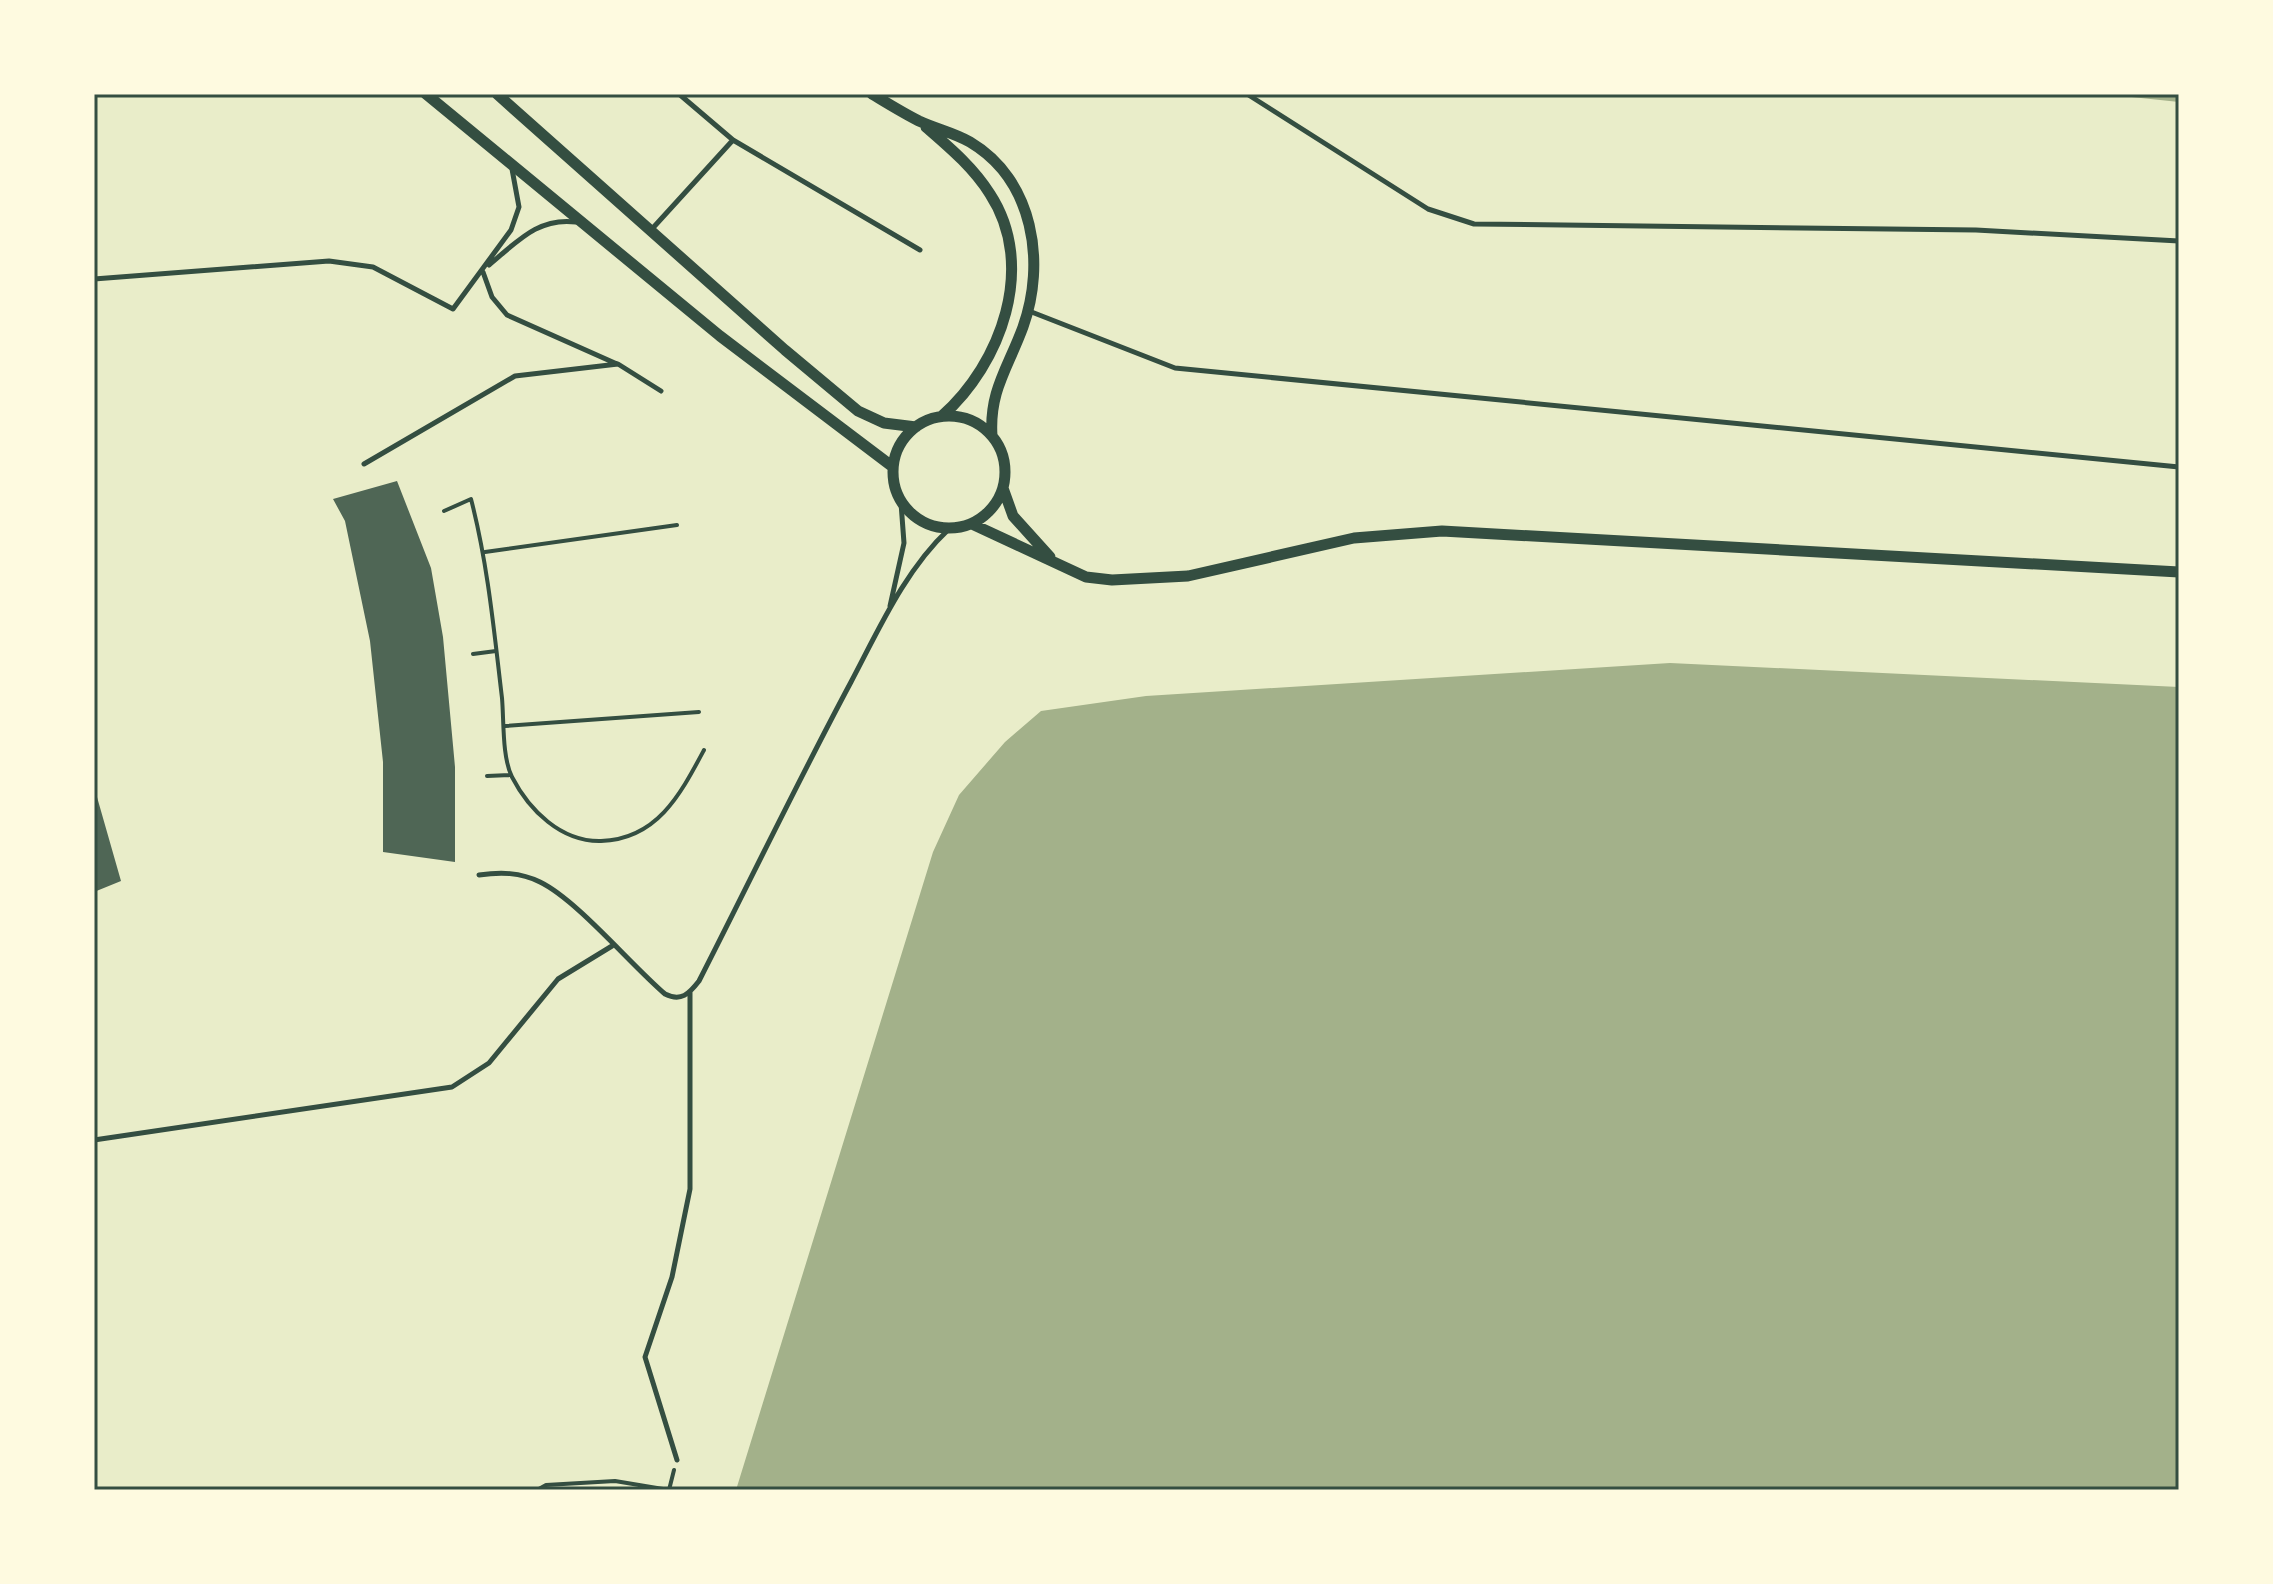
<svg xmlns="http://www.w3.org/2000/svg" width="2273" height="1584" font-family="'Roboto Serif',serif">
<rect width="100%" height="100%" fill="#e9edc9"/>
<!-- water -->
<path fill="#a3b18a" d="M 2103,94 L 2179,94 L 2179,102 Z
M 1670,663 L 2179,687 L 2179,1490 L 736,1490 L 933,852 L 959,795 L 1005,742 L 1041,711 L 1146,696 Z"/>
<!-- building -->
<path fill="#4f6655" d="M 397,481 L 431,568 L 443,637 L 455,767 L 455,862 L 383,852 L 383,762 L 370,641 L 345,521 L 333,499 Z
M 95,790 L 121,881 L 94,892 L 94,790 Z"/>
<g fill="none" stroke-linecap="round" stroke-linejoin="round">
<!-- path -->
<path stroke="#344e41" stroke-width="4" d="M 444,511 L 471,499 C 488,565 494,631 502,698 C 504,721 502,757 512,777 C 529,810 561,842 601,841 C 657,839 680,795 704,750
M 485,552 L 677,525
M 473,654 L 496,651
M 505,726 L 699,712
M 487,776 L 510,775
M 537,1490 L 546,1485 L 615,1481 L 669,1490 L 674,1470"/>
<!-- service -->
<path stroke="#344e41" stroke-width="5" d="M 679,94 L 733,140 L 920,250
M 1247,94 L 1428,209 L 1474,224 L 1976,230 L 2179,241
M 651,230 L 733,140
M 489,265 C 517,242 538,217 576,222
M 483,272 L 492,297 L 507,315 L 617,364
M 94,279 L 329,261 L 373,267 L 453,309 L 511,230 L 519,207 L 512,169
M 1029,311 L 1175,368 L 2179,467
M 364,464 L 515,376 L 618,364 L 661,391
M 890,606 L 904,543 L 901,503
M 479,875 C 500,872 520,872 540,882 C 577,900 630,964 665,994 C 681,1002 689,994 699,981 C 750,881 798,781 851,682 C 879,629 905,570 949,529
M 94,1140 L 452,1087 L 489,1063 L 558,979 L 612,946
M 677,1460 L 645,1357 L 672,1277 L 690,1189 L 690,992"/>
<!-- tertiary -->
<path stroke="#344e41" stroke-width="11" d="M 426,94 L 720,336 L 893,467
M 497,94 L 785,350 L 858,411 L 884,423 L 916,427
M 872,94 C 887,103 903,113 919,121 C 936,129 955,133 970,142 C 1034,180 1046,263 1023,327 C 1008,368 989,391 992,436
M 926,127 C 949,147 973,167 990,194 C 1037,266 1001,364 942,416
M893 472a56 56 0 1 1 112 0a56 56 0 1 1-112 0Z
M 1003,488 L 1013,516 L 1050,557
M 972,524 L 1086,577 L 1112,580 L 1188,576 L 1354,538 L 1442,531 L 2179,572"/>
</g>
<!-- border -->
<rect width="2273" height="1584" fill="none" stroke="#fefae0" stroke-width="192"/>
<rect x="96" y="96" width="2081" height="1392" fill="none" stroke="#344e41" stroke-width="3"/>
</svg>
